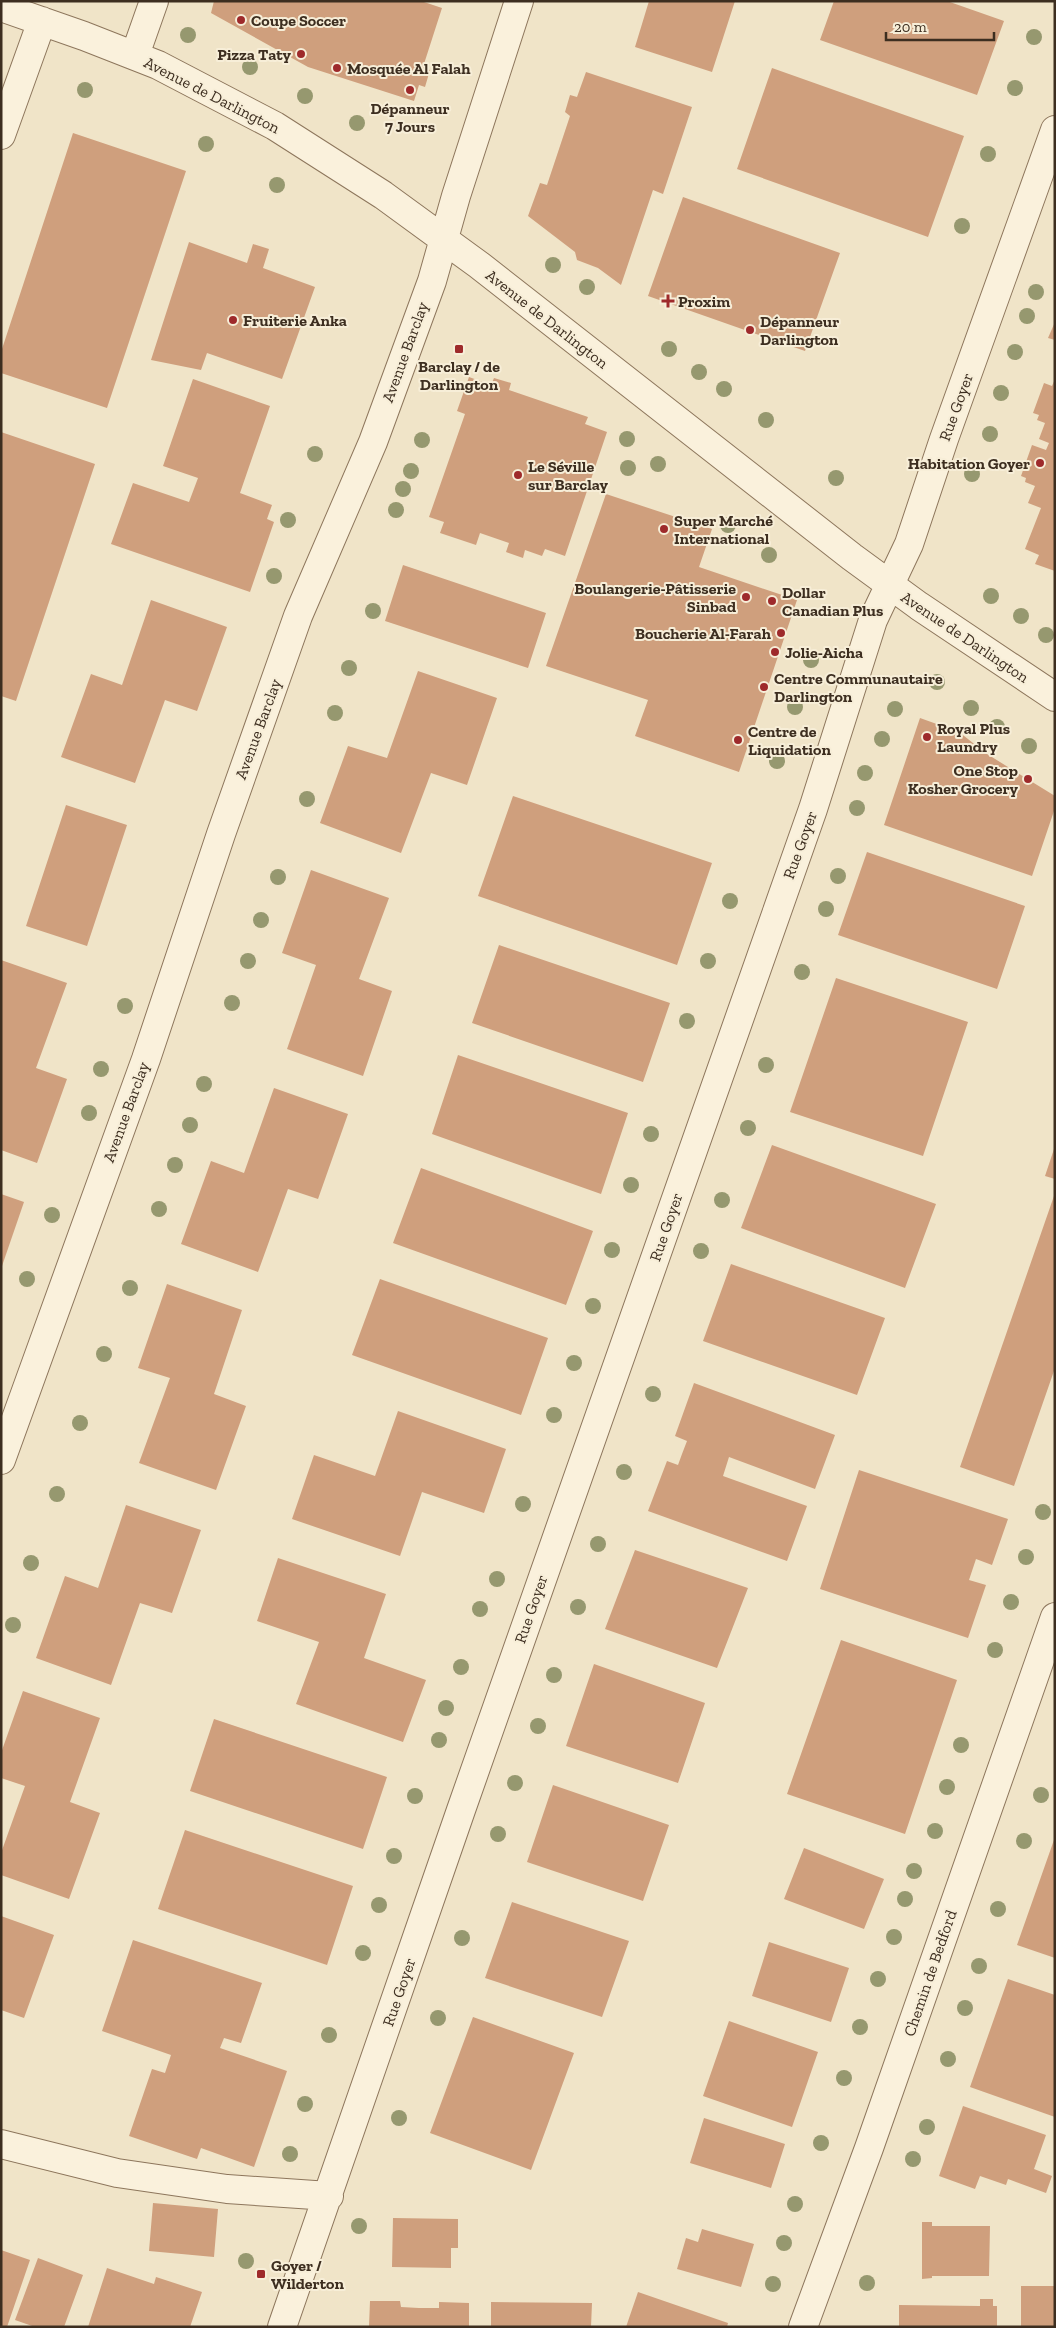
<svg xmlns="http://www.w3.org/2000/svg" width="1056" height="2328" font-family="'Zilla Slab',serif">
<rect width="100%" height="100%" fill="#f0e4c8"/>
<!-- building -->
<path fill="#cf9f7d" d="M 214,1 L 421,1 L 442,8 L 423,67 L 430,70 L 425,87 L 419,85 L 414,101 L 308,67 L 211,13 Z
M 649,1 L 735,1 L 712,72 L 635,47 Z
M 834,1 L 947,1 L 1004,21 L 977,95 L 820,40 Z
M 772,68 L 964,136 L 928,237 L 737,169 Z
M 586,72 L 692,107 L 663,194 L 653,190 L 621,285 L 598,268 L 577,260 L 575,252 L 528,216 L 540,183 L 547,185 L 570,116 L 565,112 L 570,95 L 577,97 Z
M 73,133 L 186,171 L 107,408 L 1,373 L 1,352 Z
M 683,197 L 840,253 L 805,351 L 648,296 Z
M 189,242 L 247,263 L 253,244 L 269,249 L 263,268 L 315,287 L 282,379 L 207,353 L 201,370 L 151,360 Z
M 1055,322 L 1055,340 L 1048,338 Z
M 469,377 L 491,385 L 494,378 L 511,383 L 509,390 L 588,417 L 585,424 L 607,432 L 565,556 L 545,549 L 542,556 L 525,550 L 523,558 L 506,552 L 509,543 L 480,533 L 476,545 L 440,533 L 444,522 L 429,517 L 465,414 L 457,411 Z
M 193,379 L 270,406 L 240,493 L 272,505 L 267,519 L 274,522 L 250,592 L 111,544 L 133,483 L 189,502 L 198,478 L 163,466 Z
M 1055,379 L 1055,571 L 1035,564 L 1039,555 L 1025,549 L 1041,508 L 1028,503 L 1035,486 L 1025,482 L 1026,478 L 1021,476 L 1032,445 L 1046,450 L 1049,443 L 1039,439 L 1045,423 L 1037,420 L 1039,415 L 1033,413 L 1044,383 L 1052,386 Z
M 1,432 L 95,464 L 16,701 L 1,696 Z
M 606,494 L 712,529 L 699,567 L 797,600 L 739,772 L 635,736 L 648,700 L 546,666 Z
M 403,565 L 546,613 L 528,668 L 385,621 Z
M 151,600 L 227,627 L 197,711 L 165,700 L 135,783 L 61,757 L 91,674 L 122,685 Z
M 418,671 L 497,698 L 467,785 L 431,773 L 401,853 L 320,823 L 348,746 L 387,758 Z
M 920,718 L 959,732 L 987,754 L 1055,796 L 1055,808 L 1032,876 L 884,825 Z
M 513,796 L 712,863 L 677,965 L 478,896 Z
M 66,805 L 127,825 L 87,946 L 26,926 Z
M 867,852 L 1025,906 L 997,989 L 838,935 Z
M 311,870 L 389,898 L 359,979 L 392,991 L 363,1076 L 287,1049 L 316,965 L 282,953 Z
M 499,945 L 670,1003 L 643,1082 L 472,1023 Z
M 1,960 L 67,983 L 36,1068 L 67,1079 L 37,1163 L 1,1150 Z
M 836,978 L 968,1022 L 923,1156 L 790,1112 Z
M 458,1055 L 628,1113 L 601,1194 L 432,1134 Z
M 274,1088 L 348,1114 L 318,1199 L 288,1189 L 258,1272 L 181,1244 L 211,1161 L 244,1173 Z
M 772,1145 L 936,1204 L 905,1288 L 741,1228 Z
M 1054,1149 L 1055,1149 L 1055,1179 L 1045,1176 Z
M 421,1168 L 593,1231 L 566,1305 L 393,1243 Z
M 1055,1193 L 1055,1368 L 1014,1486 L 960,1467 Z
M 1,1194 L 24,1202 L 2,1266 L 1,1266 Z
M 731,1264 L 885,1318 L 857,1395 L 703,1341 Z
M 380,1279 L 548,1338 L 521,1415 L 352,1355 Z
M 167,1284 L 242,1310 L 214,1394 L 246,1406 L 216,1490 L 139,1463 L 170,1378 L 138,1368 Z
M 694,1383 L 835,1435 L 815,1489 L 729,1457 L 723,1476 L 807,1506 L 787,1561 L 648,1511 L 667,1461 L 678,1465 L 682,1454 L 687,1441 L 675,1436 Z
M 398,1411 L 506,1449 L 484,1513 L 422,1492 L 400,1556 L 292,1519 L 314,1455 L 375,1476 Z
M 859,1470 L 1008,1519 L 992,1565 L 976,1559 L 969,1580 L 986,1585 L 968,1638 L 820,1589 Z
M 126,1505 L 201,1530 L 172,1613 L 140,1603 L 111,1685 L 36,1658 L 65,1576 L 98,1588 Z
M 635,1550 L 748,1588 L 717,1668 L 605,1629 Z
M 278,1558 L 386,1594 L 364,1658 L 426,1680 L 403,1742 L 296,1704 L 319,1642 L 257,1621 Z
M 841,1640 L 957,1680 L 905,1834 L 787,1794 Z
M 594,1664 L 705,1703 L 678,1783 L 566,1746 Z
M 23,1691 L 100,1718 L 70,1802 L 100,1813 L 69,1899 L 1,1875 L 1,1853 L 25,1786 L 1,1778 L 1,1753 Z
M 214,1719 L 387,1777 L 363,1849 L 190,1791 Z
M 553,1785 L 669,1825 L 643,1901 L 527,1862 Z
M 185,1830 L 353,1886 L 327,1965 L 158,1909 Z
M 1055,1837 L 1055,1958 L 1017,1945 Z
M 804,1848 L 884,1879 L 864,1929 L 784,1899 Z
M 512,1902 L 629,1941 L 602,2017 L 485,1978 Z
M 1,1916 L 54,1935 L 24,2018 L 1,2010 Z
M 133,1940 L 262,1983 L 241,2043 L 224,2038 L 220,2048 L 287,2071 L 254,2167 L 201,2148 L 197,2159 L 129,2136 L 152,2069 L 165,2073 L 171,2055 L 102,2031 Z
M 769,1942 L 849,1968 L 831,2022 L 752,1996 Z
M 1008,1979 L 1055,1995 L 1055,2117 L 970,2087 Z
M 473,2017 L 574,2053 L 531,2170 L 430,2133 Z
M 729,2021 L 818,2052 L 792,2127 L 703,2096 Z
M 963,2106 L 1046,2135 L 1034,2169 L 1052,2176 L 1046,2193 L 1008,2179 L 1006,2185 L 980,2176 L 975,2189 L 939,2176 Z
M 704,2118 L 785,2144 L 771,2188 L 690,2163 Z
M 153,2203 L 218,2209 L 214,2257 L 149,2251 Z
M 393,2218 L 458,2219 L 458,2248 L 451,2248 L 451,2268 L 392,2267 Z
M 922,2222 L 932,2222 L 932,2226 L 990,2226 L 989,2276 L 932,2276 L 932,2278 L 922,2279 Z
M 702,2229 L 754,2244 L 741,2287 L 677,2269 L 686,2238 L 698,2242 Z
M 1,2250 L 30,2260 L 7,2327 L 1,2326 Z
M 38,2258 L 83,2275 L 64,2327 L 35,2327 L 15,2320 Z
M 107,2268 L 154,2284 L 156,2277 L 202,2292 L 190,2327 L 88,2327 Z
M 1021,2286 L 1055,2286 L 1055,2327 L 1021,2327 Z
M 638,2292 L 728,2323 L 727,2327 L 626,2327 Z
M 980,2299 L 993,2299 L 993,2306 L 997,2306 L 997,2327 L 899,2327 L 899,2305 L 980,2306 Z
M 370,2301 L 400,2301 L 401,2307 L 419,2308 L 439,2308 L 439,2302 L 469,2303 L 469,2327 L 369,2327 Z
M 491,2302 L 592,2303 L 591,2327 L 491,2327 Z"/>
<g fill="none" stroke-linecap="round" stroke-linejoin="round">
<!-- minor casing -->
<g stroke="#8d765c" stroke-width="30">
<path id="minor" d="M 1,7 L 84,36 L 158,65 L 275,126 L 383,195 L 479,265 L 852,557 L 919,606 L 1055,697
M 135,55 L 154,1
M 1,135 L 42,21
M 1,1460 L 146,1059 L 221,834 L 298,616 L 373,442 L 432,281 L 456,196 L 519,1
M 1,2144 L 117,2173 L 227,2189 L 329,2196
M 282,2327 L 461,1810 L 813,809 L 873,620 L 909,544 L 944,439 L 1055,130
M 803,2327 L 869,2148 L 1055,1617"/>
</g>
<!-- minor -->
<use href="#minor" stroke="#faf1dc" stroke-width="28"/>
</g>
<!-- trees -->
<g fill="#96986f">
<circle cx="188" cy="35" r="8"/>
<circle cx="1034" cy="37" r="8"/>
<circle cx="250" cy="67" r="8"/>
<circle cx="1015" cy="88" r="8"/>
<circle cx="85" cy="90" r="8"/>
<circle cx="305" cy="96" r="8"/>
<circle cx="357" cy="123" r="8"/>
<circle cx="206" cy="144" r="8"/>
<circle cx="988" cy="154" r="8"/>
<circle cx="277" cy="185" r="8"/>
<circle cx="962" cy="226" r="8"/>
<circle cx="553" cy="265" r="8"/>
<circle cx="587" cy="287" r="8"/>
<circle cx="1036" cy="292" r="8"/>
<circle cx="1027" cy="316" r="8"/>
<circle cx="669" cy="349" r="8"/>
<circle cx="1015" cy="352" r="8"/>
<circle cx="699" cy="372" r="8"/>
<circle cx="724" cy="389" r="8"/>
<circle cx="1001" cy="393" r="8"/>
<circle cx="766" cy="420" r="8"/>
<circle cx="990" cy="434" r="8"/>
<circle cx="627" cy="439" r="8"/>
<circle cx="422" cy="440" r="8"/>
<circle cx="315" cy="454" r="8"/>
<circle cx="658" cy="464" r="8"/>
<circle cx="628" cy="468" r="8"/>
<circle cx="411" cy="471" r="8"/>
<circle cx="972" cy="474" r="8"/>
<circle cx="836" cy="478" r="8"/>
<circle cx="403" cy="489" r="8"/>
<circle cx="396" cy="510" r="8"/>
<circle cx="288" cy="520" r="8"/>
<circle cx="728" cy="525" r="8"/>
<circle cx="769" cy="555" r="8"/>
<circle cx="274" cy="576" r="8"/>
<circle cx="991" cy="596" r="8"/>
<circle cx="373" cy="611" r="8"/>
<circle cx="1021" cy="616" r="8"/>
<circle cx="1046" cy="635" r="8"/>
<circle cx="811" cy="660" r="8"/>
<circle cx="349" cy="668" r="8"/>
<circle cx="937" cy="682" r="8"/>
<circle cx="795" cy="707" r="8"/>
<circle cx="971" cy="708" r="8"/>
<circle cx="895" cy="709" r="8"/>
<circle cx="335" cy="713" r="8"/>
<circle cx="997" cy="727" r="8"/>
<circle cx="882" cy="739" r="8"/>
<circle cx="1029" cy="746" r="8"/>
<circle cx="777" cy="761" r="8"/>
<circle cx="865" cy="773" r="8"/>
<circle cx="307" cy="799" r="8"/>
<circle cx="857" cy="808" r="8"/>
<circle cx="838" cy="876" r="8"/>
<circle cx="278" cy="877" r="8"/>
<circle cx="730" cy="901" r="8"/>
<circle cx="826" cy="909" r="8"/>
<circle cx="261" cy="920" r="8"/>
<circle cx="248" cy="961" r="8"/>
<circle cx="708" cy="961" r="8"/>
<circle cx="802" cy="972" r="8"/>
<circle cx="232" cy="1003" r="8"/>
<circle cx="125" cy="1006" r="8"/>
<circle cx="687" cy="1021" r="8"/>
<circle cx="766" cy="1065" r="8"/>
<circle cx="101" cy="1069" r="8"/>
<circle cx="204" cy="1084" r="8"/>
<circle cx="89" cy="1113" r="8"/>
<circle cx="190" cy="1125" r="8"/>
<circle cx="748" cy="1128" r="8"/>
<circle cx="651" cy="1134" r="8"/>
<circle cx="175" cy="1165" r="8"/>
<circle cx="631" cy="1185" r="8"/>
<circle cx="722" cy="1200" r="8"/>
<circle cx="159" cy="1209" r="8"/>
<circle cx="52" cy="1215" r="8"/>
<circle cx="612" cy="1250" r="8"/>
<circle cx="701" cy="1251" r="8"/>
<circle cx="27" cy="1279" r="8"/>
<circle cx="130" cy="1288" r="8"/>
<circle cx="593" cy="1306" r="8"/>
<circle cx="104" cy="1354" r="8"/>
<circle cx="574" cy="1363" r="8"/>
<circle cx="653" cy="1394" r="8"/>
<circle cx="554" cy="1415" r="8"/>
<circle cx="80" cy="1423" r="8"/>
<circle cx="624" cy="1472" r="8"/>
<circle cx="57" cy="1494" r="8"/>
<circle cx="523" cy="1504" r="8"/>
<circle cx="1043" cy="1512" r="8"/>
<circle cx="598" cy="1544" r="8"/>
<circle cx="1026" cy="1557" r="8"/>
<circle cx="31" cy="1563" r="8"/>
<circle cx="497" cy="1579" r="8"/>
<circle cx="1011" cy="1602" r="8"/>
<circle cx="578" cy="1607" r="8"/>
<circle cx="480" cy="1609" r="8"/>
<circle cx="13" cy="1625" r="8"/>
<circle cx="995" cy="1650" r="8"/>
<circle cx="461" cy="1667" r="8"/>
<circle cx="554" cy="1675" r="8"/>
<circle cx="446" cy="1708" r="8"/>
<circle cx="538" cy="1726" r="8"/>
<circle cx="439" cy="1740" r="8"/>
<circle cx="961" cy="1745" r="8"/>
<circle cx="515" cy="1783" r="8"/>
<circle cx="947" cy="1787" r="8"/>
<circle cx="1041" cy="1795" r="8"/>
<circle cx="415" cy="1796" r="8"/>
<circle cx="935" cy="1831" r="8"/>
<circle cx="498" cy="1834" r="8"/>
<circle cx="1024" cy="1841" r="8"/>
<circle cx="394" cy="1856" r="8"/>
<circle cx="914" cy="1871" r="8"/>
<circle cx="905" cy="1899" r="8"/>
<circle cx="379" cy="1905" r="8"/>
<circle cx="998" cy="1909" r="8"/>
<circle cx="894" cy="1937" r="8"/>
<circle cx="462" cy="1938" r="8"/>
<circle cx="363" cy="1953" r="8"/>
<circle cx="979" cy="1966" r="8"/>
<circle cx="878" cy="1979" r="8"/>
<circle cx="965" cy="2008" r="8"/>
<circle cx="438" cy="2018" r="8"/>
<circle cx="860" cy="2027" r="8"/>
<circle cx="329" cy="2035" r="8"/>
<circle cx="948" cy="2059" r="8"/>
<circle cx="844" cy="2078" r="8"/>
<circle cx="305" cy="2104" r="8"/>
<circle cx="399" cy="2118" r="8"/>
<circle cx="927" cy="2127" r="8"/>
<circle cx="821" cy="2143" r="8"/>
<circle cx="290" cy="2154" r="8"/>
<circle cx="913" cy="2159" r="8"/>
<circle cx="795" cy="2204" r="8"/>
<circle cx="359" cy="2226" r="8"/>
<circle cx="784" cy="2243" r="8"/>
<circle cx="246" cy="2261" r="8"/>
<circle cx="867" cy="2283" r="8"/>
<circle cx="773" cy="2284" r="8"/>
</g>
<!-- markers -->
<g fill="#9e2a2b" stroke="#f7eed8" stroke-width="2">
<circle cx="241" cy="20" r="5"/>
<circle cx="301" cy="54" r="5"/>
<circle cx="337" cy="68" r="5"/>
<circle cx="410" cy="90" r="5"/>
<path d="M665.5 293.5h5v5h5v5h-5v5h-5v-5h-5v-5h5z"/>
<circle cx="233" cy="320" r="5"/>
<circle cx="750" cy="330" r="5"/>
<rect x="454" y="344" width="10" height="10" rx="2.5"/>
<circle cx="1040" cy="463" r="5"/>
<circle cx="518" cy="475" r="5"/>
<circle cx="664" cy="529" r="5"/>
<circle cx="746" cy="597" r="5"/>
<circle cx="772" cy="601" r="5"/>
<circle cx="781" cy="633" r="5"/>
<circle cx="775" cy="652" r="5"/>
<circle cx="764" cy="687" r="5"/>
<circle cx="927" cy="737" r="5"/>
<circle cx="738" cy="740" r="5"/>
<circle cx="1028" cy="779" r="5"/>
<rect x="256" y="2269" width="10" height="10" rx="2.5"/>
</g>
<g text-anchor="middle" dominant-baseline="central" stroke-width="4" stroke-linejoin="round" paint-order="stroke">
<!-- poi labels -->
<g font-size="16" font-weight="bold" fill="#3d2e20" stroke="#f7eed8" text-anchor="start">
<text x="251" y="20">Coupe Soccer</text>
<text x="291" y="54" text-anchor="end">Pizza Taty</text>
<text x="347" y="68">Mosquée Al Falah</text>
<text x="410" y="108" text-anchor="middle">Dépanneur<tspan x="410" dy="18">7 Jours</tspan></text>
<text x="678" y="301">Proxim</text>
<text x="243" y="320">Fruiterie Anka</text>
<text x="760" y="321">Dépanneur<tspan x="760" dy="18">Darlington</tspan></text>
<text x="459" y="366" text-anchor="middle">Barclay / de<tspan x="459" dy="18">Darlington</tspan></text>
<text x="1030" y="463" text-anchor="end">Habitation Goyer</text>
<text x="528" y="466">Le Séville<tspan x="528" dy="18">sur Barclay</tspan></text>
<text x="674" y="520">Super Marché<tspan x="674" dy="18">International</tspan></text>
<text x="736" y="588" text-anchor="end">Boulangerie-Pâtisserie<tspan x="736" dy="18">Sinbad</tspan></text>
<text x="782" y="592">Dollar<tspan x="782" dy="18">Canadian Plus</tspan></text>
<text x="771" y="633" text-anchor="end">Boucherie Al-Farah</text>
<text x="785" y="652">Jolie-Aicha</text>
<text x="774" y="678">Centre Communautaire<tspan x="774" dy="18">Darlington</tspan></text>
<text x="937" y="728">Royal Plus<tspan x="937" dy="18">Laundry</tspan></text>
<text x="748" y="731">Centre de<tspan x="748" dy="18">Liquidation</tspan></text>
<text x="1018" y="770" text-anchor="end">One Stop<tspan x="1018" dy="18">Kosher Grocery</tspan></text>
<text x="271" y="2265">Goyer /<tspan x="271" dy="18">Wilderton</tspan></text>
</g>
<!-- street labels -->
<g font-size="16" fill="#3d2e20" stroke="#f7eed8">
<text transform="translate(212 95) rotate(27)">Avenue de Darlington</text>
<text transform="translate(547 319) rotate(38)">Avenue de Darlington</text>
<text transform="translate(405 352) rotate(-70)">Avenue Barclay</text>
<text transform="translate(956 407) rotate(-70)">Rue Goyer</text>
<text transform="translate(965 637) rotate(34)">Avenue de Darlington</text>
<text transform="translate(258 729) rotate(-70)">Avenue Barclay</text>
<text transform="translate(800 845) rotate(-70)">Rue Goyer</text>
<text transform="translate(126 1112) rotate(-70)">Avenue Barclay</text>
<text transform="translate(666 1227) rotate(-71)">Rue Goyer</text>
<text transform="translate(531 1609) rotate(-71)">Rue Goyer</text>
<text transform="translate(930 1973) rotate(-71)">Chemin de Bedford</text>
<text transform="translate(399 1992) rotate(-71)">Rue Goyer</text>
</g>
</g>
<!-- border -->
<rect width="1056" height="2328" fill="none" stroke="#3d2e20" stroke-width="5"/>
<!-- scale -->
<path d="M886 32v8h108v-8" fill="none" stroke="#3d2e20" stroke-width="2.5"/>
<text x="894" y="32" font-size="15" fill="#3d2e20" stroke="#f7eed8" stroke-width="4" paint-order="stroke">20 m</text>
</svg>
